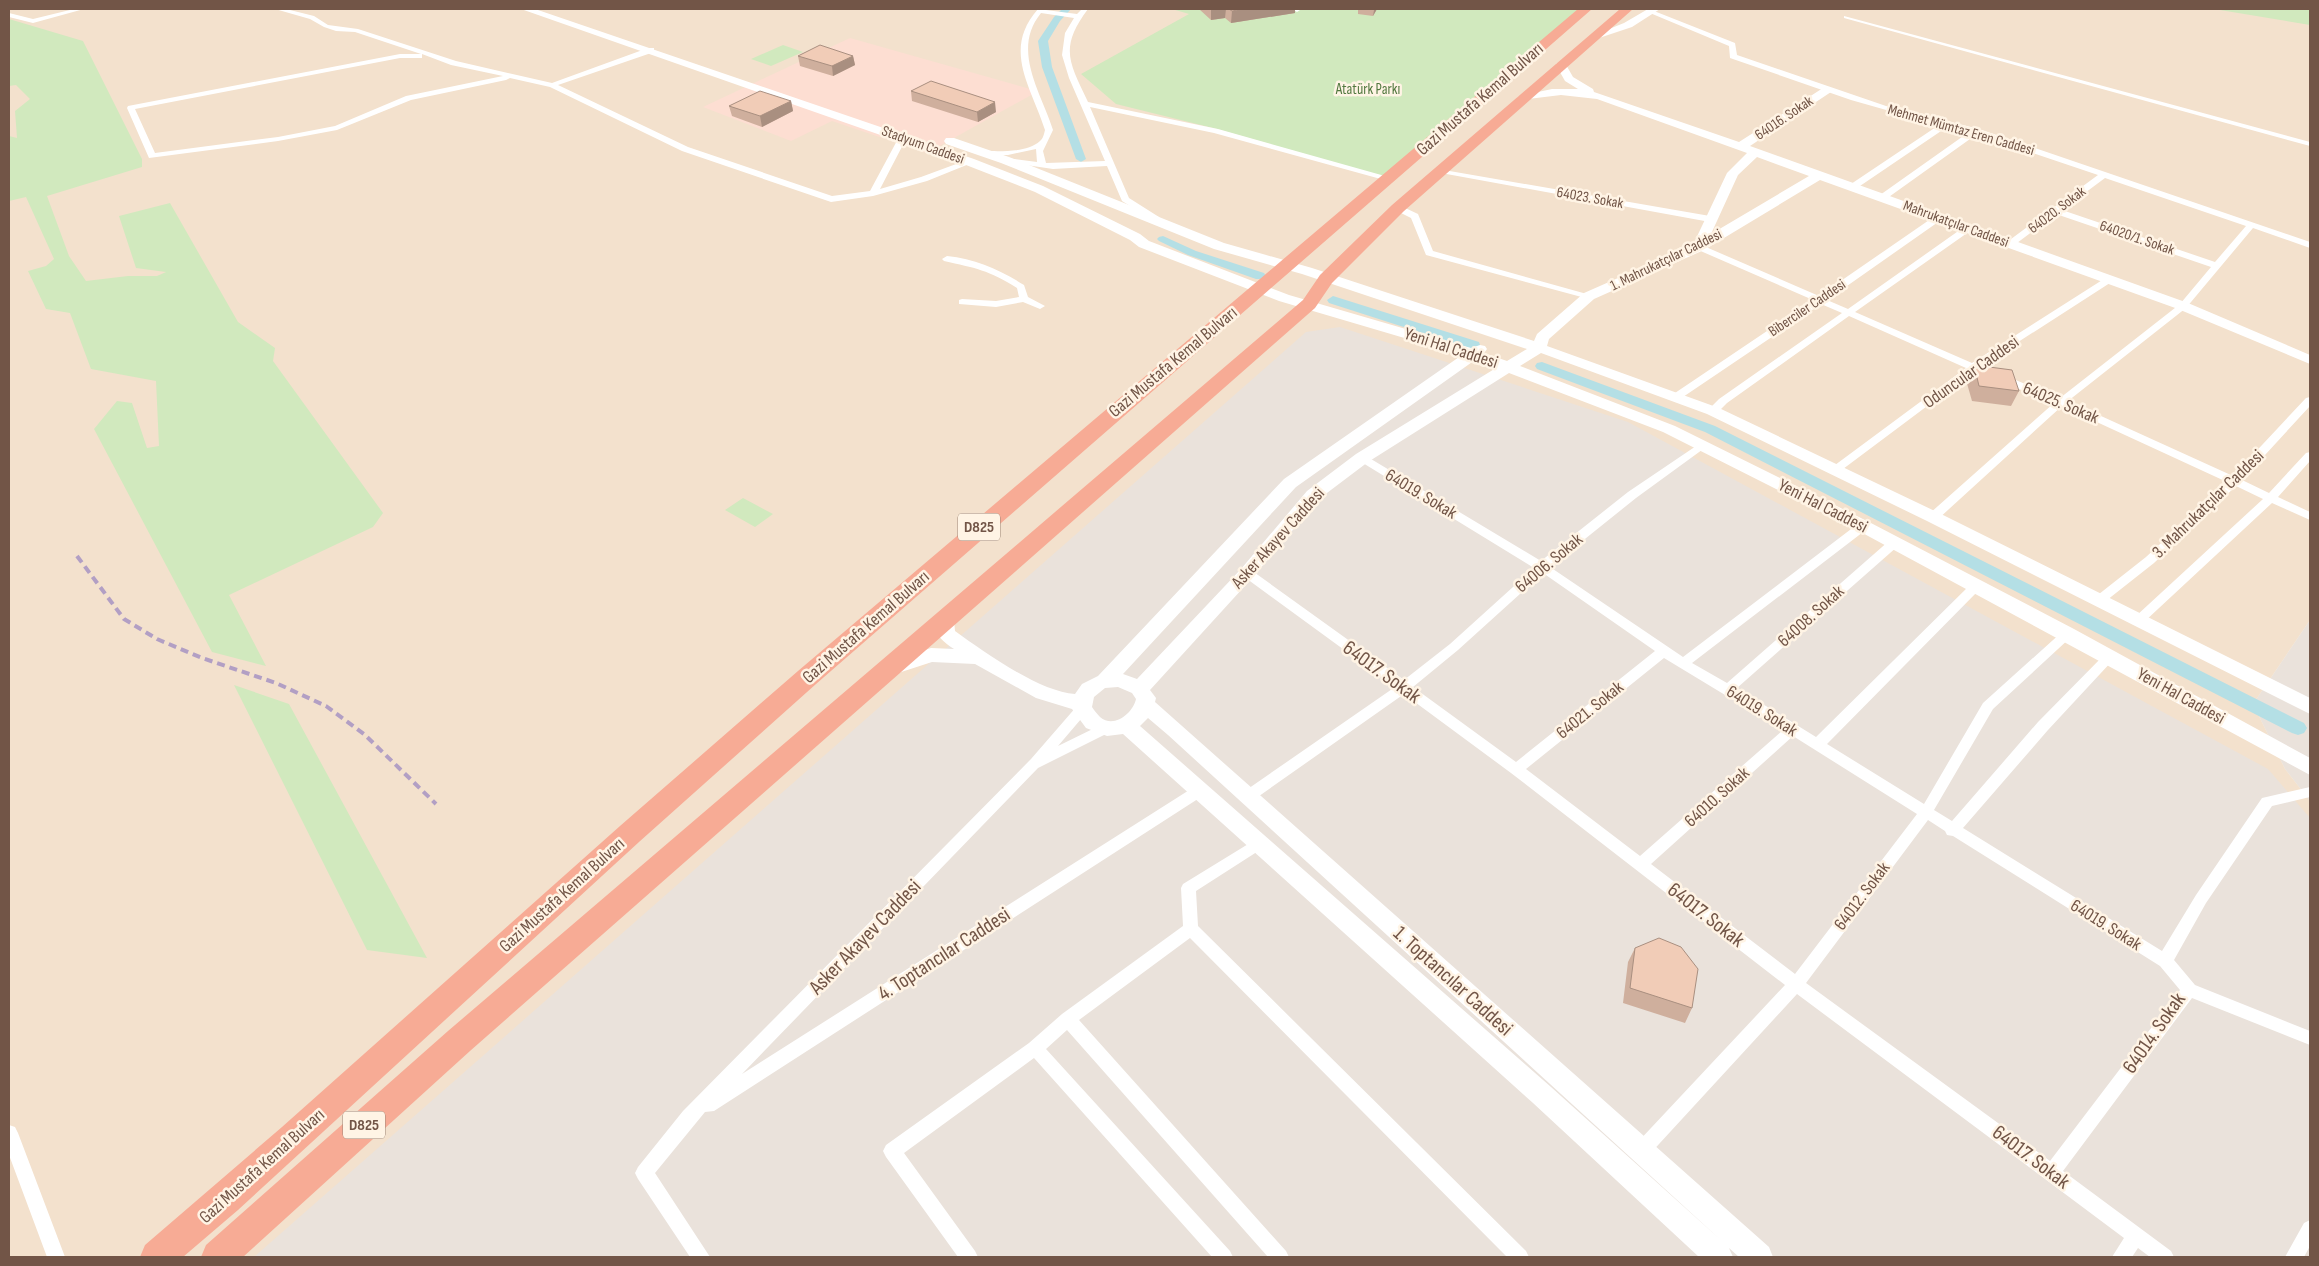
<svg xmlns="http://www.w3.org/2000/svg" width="2319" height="1266" font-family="'Sofia Sans Condensed',sans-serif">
<rect width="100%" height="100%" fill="#fcf0df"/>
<!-- residential -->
<path fill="#f3e1cd" d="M 9,9 L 2310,9 L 2310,620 L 2253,704 L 2285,769 L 2310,801 L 2310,1257 L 9,1257 Z"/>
<!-- commercial -->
<path fill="#fdded2" d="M 850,38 L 1030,89 L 1033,94 L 927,153 L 832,121 L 791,141 L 703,107 Z"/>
<!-- industrial -->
<path fill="#eae2db" d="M 1340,327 L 1628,422 L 2268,769 L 2310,818 L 2310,1257 L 254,1257 L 1306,332 Z
M 2310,620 L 2310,801 L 2285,769 L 2253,704 Z"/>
<!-- green -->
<path fill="#d1e9be" d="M 1172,9 L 1582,9 L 1388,178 L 1217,129 L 1116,104 L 1081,74 L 1189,14 Z
M 2214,9 L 2310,9 L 2310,25 Z
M 9,19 L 83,41 L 142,159 L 142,167 L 47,196 L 69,256 L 86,281 L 128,276 L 157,276 L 166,272 L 136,268 L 119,216 L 170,203 L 238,322 L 275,348 L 273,361 L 383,513 L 373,527 L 229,595 L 266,666 L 212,652 L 94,429 L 117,401 L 132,403 L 147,448 L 159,446 L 156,381 L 91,369 L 70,313 L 46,309 L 28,271 L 46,266 L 54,259 L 26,197 L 9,201 L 9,136 L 17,138 L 15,111 L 30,99 L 16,85 L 9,86 Z
M 783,45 L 803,52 L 771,66 L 751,59 Z
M 743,498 L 773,514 L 755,527 L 725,510 Z
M 234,685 L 289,704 L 427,958 L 367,950 Z"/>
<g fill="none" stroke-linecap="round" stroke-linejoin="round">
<!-- canal -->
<path fill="#b4dfe5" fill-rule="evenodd" d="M 1062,9 L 1071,9 L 1060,21 L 1048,41 L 1052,67 L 1086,159 L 1081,162 L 1076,159 L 1042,67 L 1038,41 L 1054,17 Z
M 1163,236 L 1196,251 L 1264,273 L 1266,276 L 1264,279 L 1256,279 L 1188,255 L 1159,241 L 1157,239 L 1159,237 Z
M 1333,296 L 1479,342 L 1480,345 L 1479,348 L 1469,348 L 1329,303 L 1327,300 Z
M 1542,362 L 1715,426 L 2304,723 L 2307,728 L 2304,733 L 2298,735 L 2292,733 L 1705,432 L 1537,369 L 1535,366 L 1537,363 Z"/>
<!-- street -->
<path fill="#fff" fill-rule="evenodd" d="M 74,9 L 84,9 L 33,23 L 9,17 L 9,13 L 33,19 Z
M 275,9 L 286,9 L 314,16 L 328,25 L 358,29 L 456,61 L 552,83 L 648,48 L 654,48 L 654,52 L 558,85 L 688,147 L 832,196 L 870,191 L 899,137 L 903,135 L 907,137 L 880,189 L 921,177 L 967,160 L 974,162 L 927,181 L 873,196 L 831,202 L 682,151 L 550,87 L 510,78 L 506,80 L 411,100 L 337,130 L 278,141 L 149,158 L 127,108 L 128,106 L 400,54 L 421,54 L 355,32 L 336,31 L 324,27 L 310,19 ZM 422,54 L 451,65 L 503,76 L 406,96 L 335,126 L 278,137 L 155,153 L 135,109 L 400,58 L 422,58 Z
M 1038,9 L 1077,14 L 1082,9 L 1088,9 C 1059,48 1069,62 1088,102 L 1218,129 L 1392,178 L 1388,181 L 1214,133 L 1090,107 L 1129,198 L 1159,217 L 1160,219 L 1156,222 L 1122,201 L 1107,166 L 1053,169 L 1006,162 L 1002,160 L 1006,158 L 1037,162 L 1036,149 L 1008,155 L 981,155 L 981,151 L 984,151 C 1000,151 1027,153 1040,141 C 1043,139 1044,134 1045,130 C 1031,86 1002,50 1038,9 ZM 1041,13 L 1074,18 L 1065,33 L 1062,55 L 1069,78 L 1105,161 L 1046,163 L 1043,151 L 1053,130 C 1041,92 1011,50 1041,13 Z
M 1292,9 L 1300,9 L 1300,10 L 1297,12 Z
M 1650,11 L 1654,11 L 1735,43 L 1737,55 L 1886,106 L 1979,129 L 2310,242 L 2310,248 L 2253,228 L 2186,308 L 2068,401 L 2233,476 L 2306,398 L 2310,397 L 2310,406 L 2242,480 L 2269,493 L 2306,453 L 2310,452 L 2310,461 L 2278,497 L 2310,512 L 2310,520 L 2272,503 L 2144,622 L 2140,623 L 2134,619 L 2136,616 L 2263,499 L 2236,486 L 2154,563 L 2102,604 L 2098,605 L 2092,601 L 2094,598 L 2146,557 L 2227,482 L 2062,406 L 1937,520 L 1929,520 L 1927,517 L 1929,514 L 2054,403 L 1974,371 L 1839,472 L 1831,472 L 1829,470 L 1831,468 L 1966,368 L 1849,316 L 1727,403 L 1717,413 L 1709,413 L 1709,409 L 1719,399 L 1842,313 L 1821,304 L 1680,399 L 1672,399 L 1672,395 L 1813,300 L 1696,249 L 1695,247 L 1699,244 L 1819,296 L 1935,216 L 1941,216 L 1941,220 L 1827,300 L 1848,309 L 1964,227 L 1970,227 L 1970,231 L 1855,312 L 1972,363 L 2107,277 L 2113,277 L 2113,281 L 1981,366 L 2060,398 L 2180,304 L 2211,267 L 2056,214 L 2013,246 L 2007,246 L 2007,242 L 2098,175 L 1977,134 L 1886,199 L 1880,199 L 1880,195 L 1969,132 L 1947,127 L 1857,188 L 1851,188 L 1851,184 L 1939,125 L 1851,100 L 1730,58 L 1729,46 L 1650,13 ZM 2105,178 L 2246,226 L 2215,262 L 2062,210 Z
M 1844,16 L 2310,142 L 2310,146 L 1844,18 Z
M 1438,169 L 1710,216 L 1714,219 L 1710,222 L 1441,173 L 1438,173 Z
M 1395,206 L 1401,206 L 1418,214 L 1433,251 L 1594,296 L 1589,299 L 1426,255 L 1411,218 L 1395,210 Z
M 947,256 C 976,259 1000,270 1024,285 L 1028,297 L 1045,306 L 1040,309 L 1023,302 L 996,307 L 959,304 L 959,300 L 962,299 L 996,301 L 1019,297 L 1017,288 C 989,270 975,268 944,261 L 942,259 Z
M 1702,442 L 1706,443 L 1707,445 L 1706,447 L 1636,498 L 1550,567 L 1683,657 L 1859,523 L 1867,523 L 1869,526 L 1867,529 L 1692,663 L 1727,683 L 1890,540 L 1898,540 L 1900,543 L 1898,546 L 1737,688 L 1816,737 L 1971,584 L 1979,584 L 1981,587 L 1979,590 L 1827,744 L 1924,804 L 1983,703 L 2063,631 L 2071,631 L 2073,634 L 2071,637 L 1993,709 L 1934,810 L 1952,821 L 2038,722 L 2105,654 L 2113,654 L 2115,657 L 2113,660 L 2048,730 L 1963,828 L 2162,951 L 2196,895 L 2262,798 L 2310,787 L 2310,797 L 2272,806 L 2206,903 L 2174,960 L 2195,985 L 2310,1031 L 2310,1045 L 2192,998 L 2063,1171 L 2171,1251 L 2174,1257 L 2150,1257 L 2138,1248 L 2132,1257 L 2112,1257 L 2124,1238 L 1797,994 L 1648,1156 L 1642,1158 L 1636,1156 L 1633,1150 L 1636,1144 L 1785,985 L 1511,773 L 1404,694 L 1252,801 L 1247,803 L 1242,801 L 1240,797 L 1242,793 L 1395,687 L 1243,576 L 1241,573 L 1243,570 L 1251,570 L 1404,680 L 1450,644 L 1534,568 L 1358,460 L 1357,458 L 1358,456 L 1366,456 L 1541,561 L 1628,492 ZM 1543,573 L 1655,651 L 1516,762 L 1413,687 L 1458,650 ZM 1664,658 L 1783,730 L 1640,856 L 1526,769 ZM 1793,736 L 1917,814 L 1795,974 L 1651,864 ZM 1928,820 L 1945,831 L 1947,835 L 1953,836 L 2160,966 L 2180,990 L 2050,1161 L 1806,983 Z
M 1082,704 L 1087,706 L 1089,709 L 1087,712 L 1058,746 L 1107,722 L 1112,723 L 1114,727 L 1112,731 L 1038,768 L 742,1074 L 1194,787 L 1199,786 L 1204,787 L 1206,791 L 1204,795 L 714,1111 L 705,1112 L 655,1173 L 710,1257 L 690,1257 L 638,1179 L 635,1173 L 638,1167 L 683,1111 L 1031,759 L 1077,706 Z
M 1258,838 L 1263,840 L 1265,844 L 1263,848 L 1196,891 L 1198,926 L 1526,1251 L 1529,1257 L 1507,1257 L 1190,938 L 1079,1020 L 1286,1251 L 1289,1257 L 1268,1257 L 1067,1030 L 1046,1049 L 1230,1251 L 1233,1257 L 1212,1257 L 1034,1058 L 904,1153 L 975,1251 L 978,1257 L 958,1257 L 886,1157 L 883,1151 L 886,1145 L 1029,1043 L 1062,1014 L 1183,926 L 1181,888 L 1183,884 Z
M 9,1125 L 15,1127 L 18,1133 L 65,1257 L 47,1257 L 9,1155 Z
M 2310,1220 L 2310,1246 L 2304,1257 L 2285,1257 L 2304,1223 Z"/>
<!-- secondary -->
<path fill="#fff" fill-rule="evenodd" d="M 521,9 L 535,9 L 974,159 L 1043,186 L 1140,234 L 1149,241 L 1289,295 L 1471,348 L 1480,345 L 1485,346 L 1487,349 L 1484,353 L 1507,361 L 1527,349 L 1302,274 L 1214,249 L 1001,163 L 946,144 L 944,141 L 946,138 L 954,138 L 1009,157 L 1224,243 L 1312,268 L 1534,341 L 1537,334 L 1584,293 L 1693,245 L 1727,173 L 1747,153 L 1597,99 L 1561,95 L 1519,100 L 1517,98 L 1519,96 L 1552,89 L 1578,89 L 1565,81 L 1556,65 L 1557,63 L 1565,63 L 1573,77 L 1593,89 L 1594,92 L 1739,142 L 1823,88 L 1831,88 L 1833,90 L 1831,92 L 1750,146 L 2188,303 L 2310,355 L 2310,364 L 2178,309 L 1820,180 L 1704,250 L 1594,299 L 1549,339 L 1547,346 L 1719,408 L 1939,513 L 2310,698 L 2310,714 L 1927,521 L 1707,414 L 1541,353 L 1520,366 L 1675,426 L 1869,522 L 2074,629 L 2310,758 L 2310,775 L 1857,530 L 1663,432 L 1509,373 L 1368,462 L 1319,499 L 1253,577 L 1150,690 L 1156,698 L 1155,702 L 1769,1247 L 1773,1257 L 1739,1257 L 1729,1248 L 1733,1257 L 1699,1257 L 1533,1103 L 1123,734 L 1107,736 L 1086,728 L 1072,709 L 1036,698 L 975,664 L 932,662 L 889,676 L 882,674 L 879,669 L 882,664 L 931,648 L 954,649 C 942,641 929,631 938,615 L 945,613 L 952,615 L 954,620 L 955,631 C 984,652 1040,692 1075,694 L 1082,684 L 1098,676 L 1284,479 L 1462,355 L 1279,301 L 1139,247 L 1130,240 L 1035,192 L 966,165 ZM 1757,157 L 1809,176 L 1711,234 L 1738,175 ZM 1475,360 L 1496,368 L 1356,454 L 1307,491 L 1241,569 L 1137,679 L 1123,674 L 1296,487 ZM 1118,687 L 1132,693 L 1136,699 C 1133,713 1114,729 1100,717 C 1097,714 1094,710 1092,707 L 1094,697 L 1105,688 ZM 1148,718 L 1168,735 L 1723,1242 L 1551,1087 L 1140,726 Z
M 1648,9 L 1660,9 L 1632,27 L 1599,38 L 1594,35 L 1624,23 Z"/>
<!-- highway -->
<path fill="#f7ab95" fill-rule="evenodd" d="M 1578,9 L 1592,9 L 816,684 L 639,842 L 238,1210 L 183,1257 L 140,1257 L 145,1245 L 282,1127 L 620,826 L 798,671 Z
M 1620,9 L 1633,9 L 1404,211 L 1332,283 L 1315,308 L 470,1051 L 243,1257 L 201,1257 L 206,1245 L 448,1031 L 1303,300 L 1320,275 L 1392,205 Z"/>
<!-- rail -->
<path stroke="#b29fc4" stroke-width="4" stroke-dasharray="8 5" stroke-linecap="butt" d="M 77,556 L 124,619 L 157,639 L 202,658 L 276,683 L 326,706 L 364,734 L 436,804"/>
</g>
<!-- wall -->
<path fill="#cfaf9d" d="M 1199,9 L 1295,9 L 1295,13 L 1231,23 L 1225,18 L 1211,20 Z
M 1358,9 L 1377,9 L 1373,16 L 1358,14 Z
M 798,56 L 853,56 L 855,65 L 833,76 L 800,66 Z
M 911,91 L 996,112 L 978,122 L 912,101 Z
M 791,101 L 793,111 L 762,127 L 732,116 L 729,106 Z
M 1974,365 L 2019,391 L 2011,406 L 1972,401 L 1966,380 Z
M 1635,948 L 1692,1008 L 1685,1023 L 1623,1003 L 1628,962 Z"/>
<!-- shaded-wall -->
<path fill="#a98f80" d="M 1211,9 L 1226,9 L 1225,18 L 1211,20 Z
M 1243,9 L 1295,9 L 1295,13 L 1231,23 L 1232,11 Z
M 1374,9 L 1377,9 L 1373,16 L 1374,10 Z
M 853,56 L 855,65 L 833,76 L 832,66 Z
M 791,101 L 793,111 L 762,127 L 760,116 Z
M 995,102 L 996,112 L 978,122 L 977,112 Z"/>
<!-- building -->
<path fill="#f1ccb7" stroke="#a98f80" d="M 1229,9 L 1243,9 L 1232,11 Z
M 820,45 L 853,56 L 832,66 L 798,56 Z
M 931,81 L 995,102 L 977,112 L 911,91 Z
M 760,91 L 791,101 L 760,116 L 729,106 Z
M 1974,365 L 2012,370 L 2019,391 L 1979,386 Z
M 1659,938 L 1681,947 L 1698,969 L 1692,1008 L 1630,988 L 1635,948 Z"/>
<g text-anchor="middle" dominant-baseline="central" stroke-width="5" stroke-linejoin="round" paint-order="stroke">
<!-- far-park labels -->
<g font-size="15" fill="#52783f" stroke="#fff4e5">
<text x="1368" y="89">Atatürk Parkı</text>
</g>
<!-- far-street labels -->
<g font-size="15" fill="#725547" stroke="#fff4e5">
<text transform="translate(1784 118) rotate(-34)">64016. Sokak</text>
<text transform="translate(1961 130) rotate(16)">Mehmet Mümtaz Eren Caddesi</text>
<text transform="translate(923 145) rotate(20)">Stadyum Caddesi</text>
<text transform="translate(1590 198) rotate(10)">64023. Sokak</text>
<text transform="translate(2057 210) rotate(-37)">64020. Sokak</text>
<text transform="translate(1956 224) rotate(20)">Mahrukatçılar Caddesi</text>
<text transform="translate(2137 238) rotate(19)">64020/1. Sokak</text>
<text transform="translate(1666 260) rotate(-26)">1. Mahrukatçılar Caddesi</text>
<text transform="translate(1807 308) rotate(-34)">Biberciler Caddesi</text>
</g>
<!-- shield labels -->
<g fill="#fff4e5" stroke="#9c8576" stroke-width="1">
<rect x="958" y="513.5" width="42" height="27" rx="4"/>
<rect x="343" y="1111.5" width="42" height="27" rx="4"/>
</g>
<g font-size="16" font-weight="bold" fill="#725547">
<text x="979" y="527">D825</text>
<text x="364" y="1125">D825</text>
</g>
<!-- street labels -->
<g font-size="18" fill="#725547" stroke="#fff4e5">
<text transform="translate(1480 99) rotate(-41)">Gazi Mustafa Kemal Bulvarı</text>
<text transform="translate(1451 348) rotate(18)">Yeni Hal Caddesi</text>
<text transform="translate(1173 362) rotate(-40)">Gazi Mustafa Kemal Bulvarı</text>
<text transform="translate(1971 372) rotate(-35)">Oduncular Caddesi</text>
<text transform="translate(2061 403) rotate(23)">64025. Sokak</text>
<text transform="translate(1421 494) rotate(31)">64019. Sokak</text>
<text transform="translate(2208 504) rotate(-44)">3. Mahrukatçılar Caddesi</text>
<text transform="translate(1823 506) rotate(27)">Yeni Hal Caddesi</text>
<text transform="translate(1278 538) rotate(-48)">Asker Akayev Caddesi</text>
<text transform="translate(1549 563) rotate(-40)">64006. Sokak</text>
<text transform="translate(1811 616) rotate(-42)">64008. Sokak</text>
<text transform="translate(866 627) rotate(-41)">Gazi Mustafa Kemal Bulvarı</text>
<text transform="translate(2181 696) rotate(29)">Yeni Hal Caddesi</text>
<text transform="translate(1590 710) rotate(-39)">64021. Sokak</text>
<text transform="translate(1762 711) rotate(32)">64019. Sokak</text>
<text transform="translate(1717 797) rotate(-42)">64010. Sokak</text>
<text transform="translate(562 895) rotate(-42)">Gazi Mustafa Kemal Bulvarı</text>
<text transform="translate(1862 896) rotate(-53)">64012. Sokak</text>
<text transform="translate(2106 925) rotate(32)">64019. Sokak</text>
<text transform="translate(262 1166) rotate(-42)">Gazi Mustafa Kemal Bulvarı</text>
</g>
<!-- near-street labels -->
<g font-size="21" fill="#725547" stroke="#fff4e5">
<text transform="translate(1382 672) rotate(36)">64017. Sokak</text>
<text transform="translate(1706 915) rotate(38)">64017. Sokak</text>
<text transform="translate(865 937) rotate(-46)">Asker Akayev Caddesi</text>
<text transform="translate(944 954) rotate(-33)">4. Toptancılar Caddesi</text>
<text transform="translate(1453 981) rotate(42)">1. Toptancılar Caddesi</text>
<text transform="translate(2154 1033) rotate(-55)">64014. Sokak</text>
<text transform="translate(2031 1157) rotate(37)">64017. Sokak</text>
</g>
</g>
<!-- border -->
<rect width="2319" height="1266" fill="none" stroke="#725547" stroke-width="20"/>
</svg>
